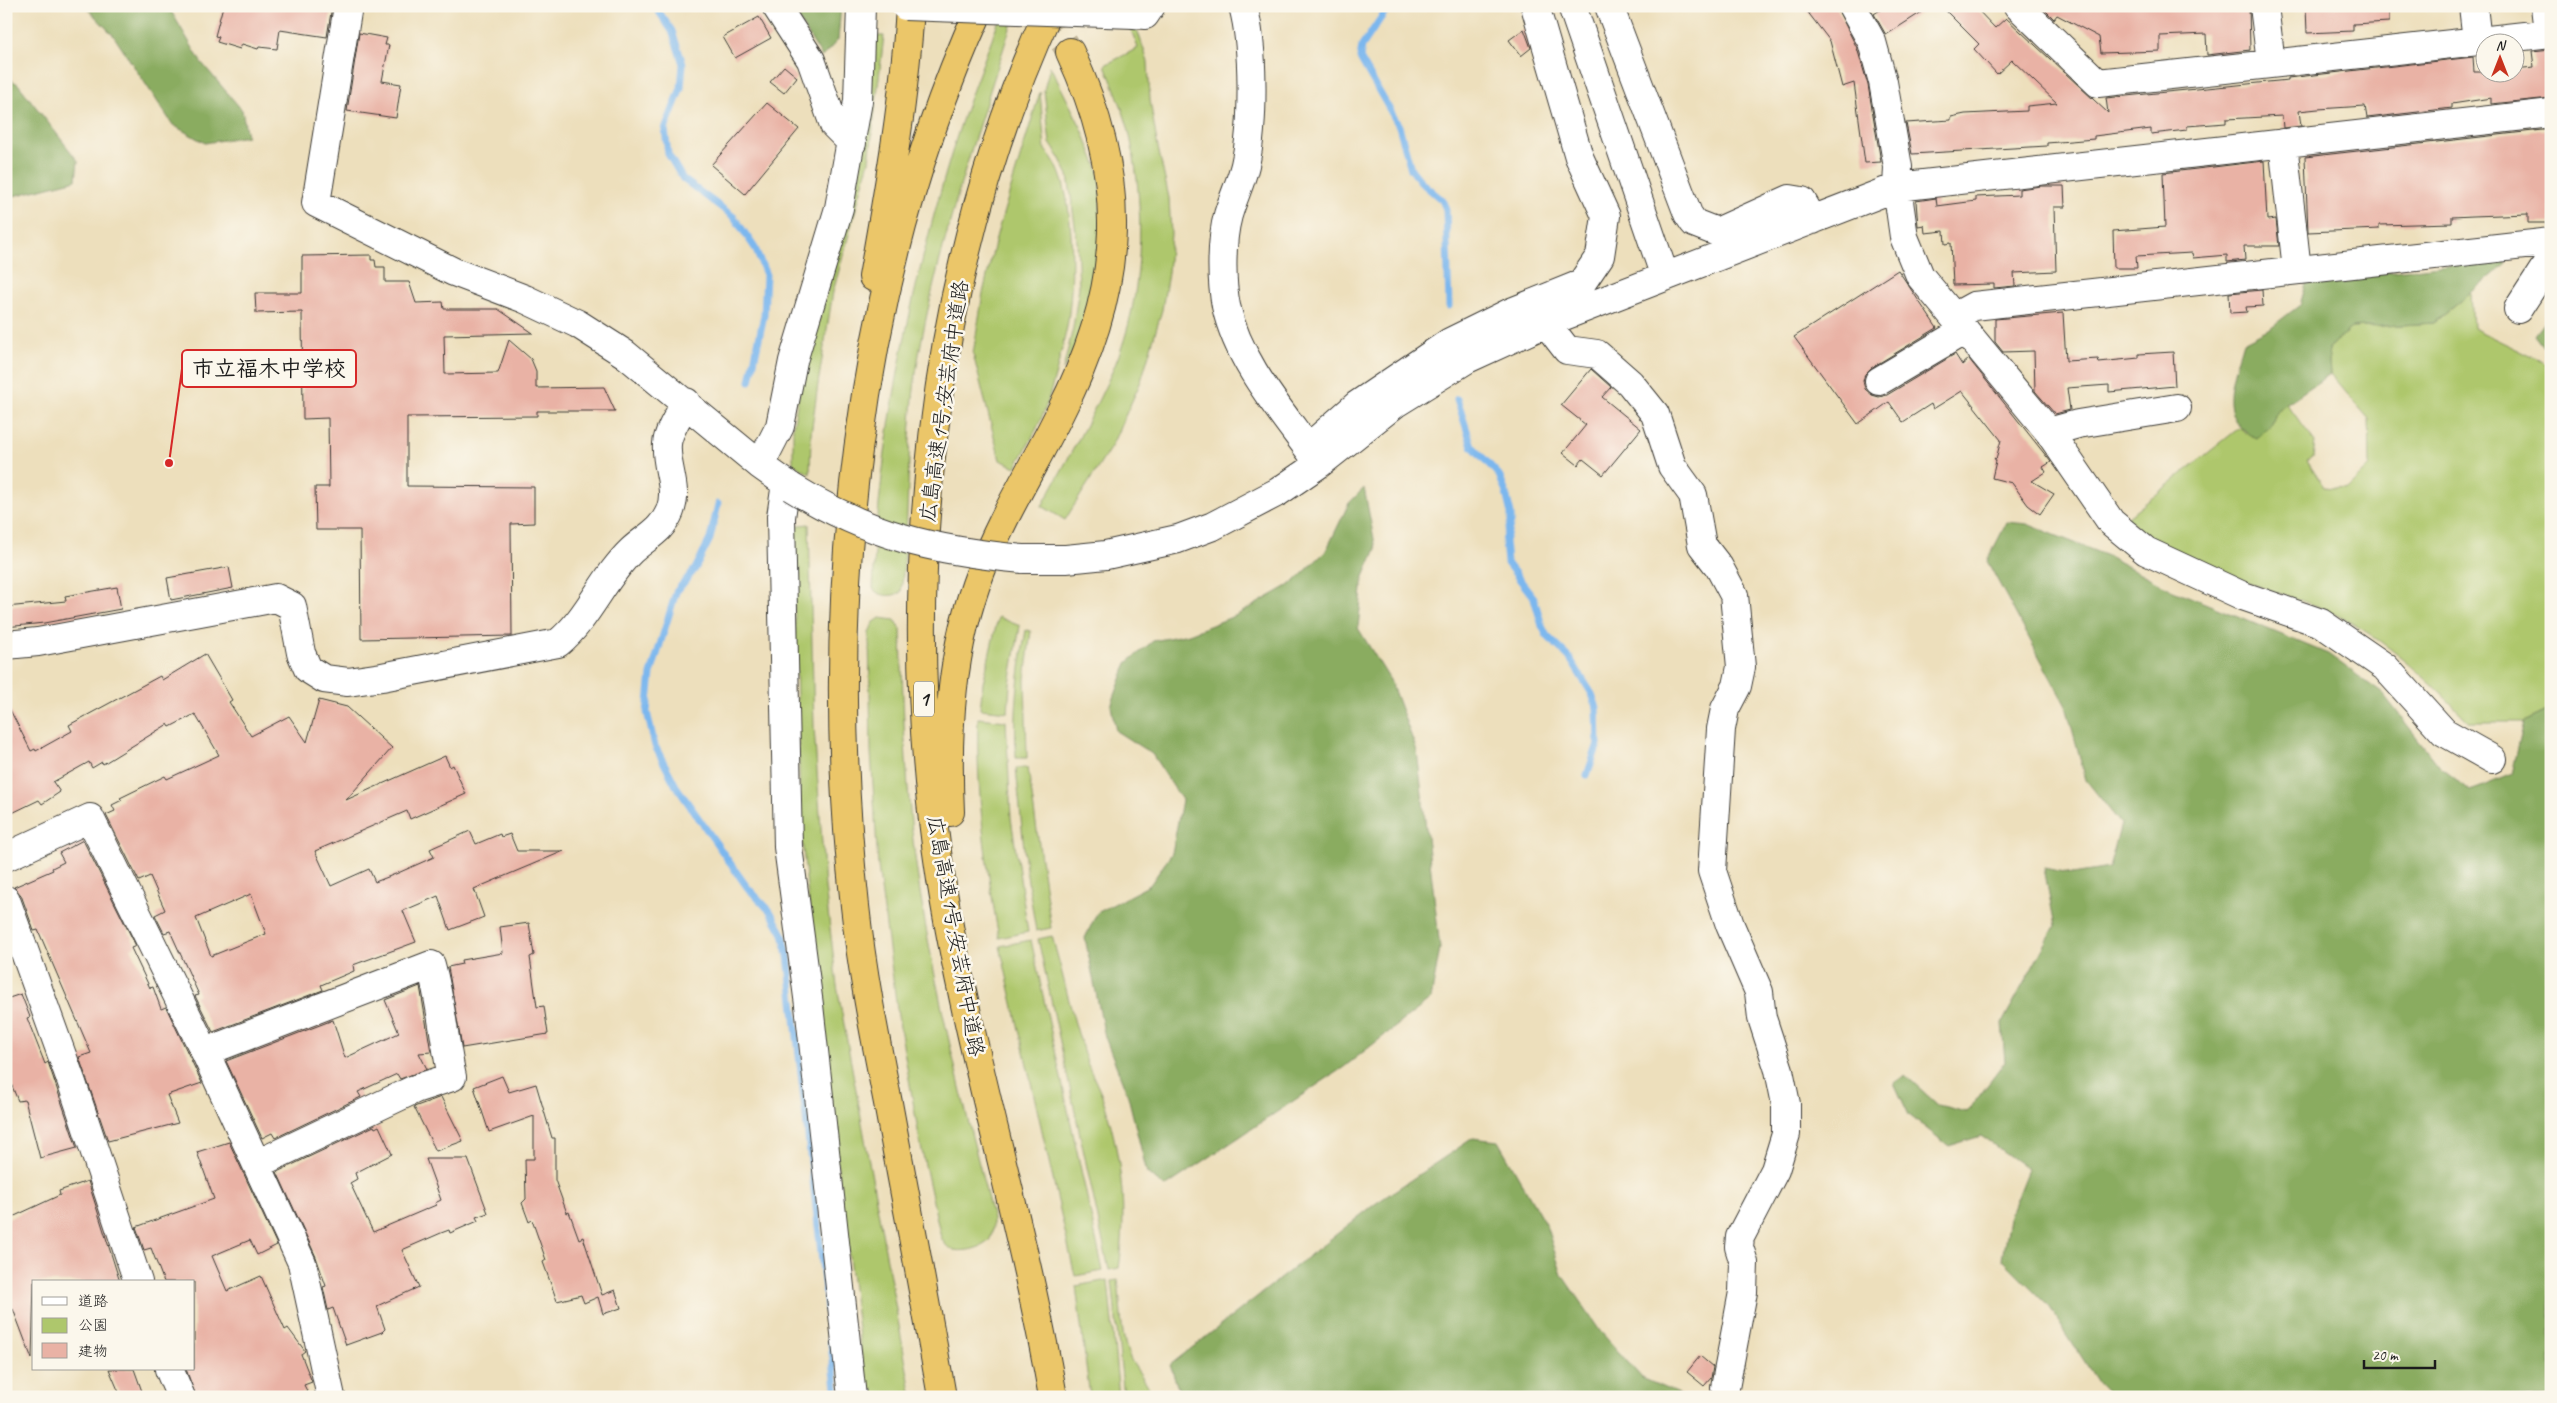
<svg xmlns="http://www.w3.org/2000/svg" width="2557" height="1403" font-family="Caveat,'Klee One',sans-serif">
<rect width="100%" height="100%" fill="#fbf7ec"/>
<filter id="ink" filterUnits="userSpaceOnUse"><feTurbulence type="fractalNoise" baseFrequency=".02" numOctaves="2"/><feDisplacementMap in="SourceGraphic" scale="10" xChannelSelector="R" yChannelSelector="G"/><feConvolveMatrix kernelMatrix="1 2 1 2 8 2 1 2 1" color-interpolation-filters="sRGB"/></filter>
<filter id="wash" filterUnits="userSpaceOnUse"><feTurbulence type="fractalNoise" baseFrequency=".0096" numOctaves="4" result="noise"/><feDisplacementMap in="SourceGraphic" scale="20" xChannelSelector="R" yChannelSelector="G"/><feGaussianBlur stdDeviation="1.12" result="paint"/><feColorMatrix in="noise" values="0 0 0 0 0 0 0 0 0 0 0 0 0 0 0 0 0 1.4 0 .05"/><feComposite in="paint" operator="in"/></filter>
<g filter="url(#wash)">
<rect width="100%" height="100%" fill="#eddfbc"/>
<!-- green -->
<path fill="#aec76c" stroke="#657244" d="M 1000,17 L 1013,19 C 978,129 940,239 919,354 C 905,432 911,513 901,592 C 893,597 880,597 873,589 C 879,438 911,286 955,142 C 968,100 985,58 1000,17 Z
M 1137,29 L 1148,62 L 1150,100 L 1157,143 L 1169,198 L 1171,234 L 1168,273 L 1162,310 L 1141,381 L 1111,447 L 1065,520 L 1042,506 C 1067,460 1094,413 1115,365 C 1144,296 1145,212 1131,141 C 1126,115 1115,90 1105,65 L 1138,48 L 1131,30 Z
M 874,36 L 884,36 L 869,161 L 833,292 L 818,384 L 811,434 L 810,474 L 793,464 L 793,427 L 801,383 L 858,183 L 868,108 Z
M 1050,66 L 1081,127 L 1100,174 L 1101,257 L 1080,341 L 1063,370 L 1073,328 L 1079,287 L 1077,240 L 1068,175 L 1058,155 L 1050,143 L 1044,90 Z
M 1040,92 L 1045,150 C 1078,178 1074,288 1067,327 C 1061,354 1054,383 1045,409 C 1038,429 1026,448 1016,467 L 1000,460 L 973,354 L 983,293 L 997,234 Z
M 2471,293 L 2473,328 L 2551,366 L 2551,709 L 2524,722 L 2469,722 C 2426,677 2376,629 2316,606 C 2253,582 2176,568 2127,518 L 2239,428 L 2246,434 L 2271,424 L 2277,410 L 2286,403 L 2315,442 L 2313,457 L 2307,461 L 2324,487 L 2347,489 L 2370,466 L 2369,419 L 2330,374 L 2328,348 L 2351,328 L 2434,323 Z
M 809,524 L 814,727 L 825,887 L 837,986 L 912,1397 L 873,1397 L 872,1394 L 866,1392 L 835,1146 L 801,831 L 792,526 Z
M 998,617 L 1020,626 L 1010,684 L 1008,712 L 980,709 L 983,683 Z
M 880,618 L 895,620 L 901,629 C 903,715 906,800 919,886 C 936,998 965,1109 993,1219 C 993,1226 993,1233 990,1239 C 984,1249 958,1254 949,1248 C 946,1246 943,1241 941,1238 L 920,1142 L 898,1016 L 878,866 L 871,752 L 869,633 L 873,623 Z
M 1026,630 L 1031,631 L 1025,679 L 1027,758 L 1016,758 C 1014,714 1018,673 1026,630 Z
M 978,718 L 1006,721 L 1011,818 L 1028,932 L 999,938 C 986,865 976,793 978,718 Z
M 1016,768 L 1028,768 L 1051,928 L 1036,931 L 1026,869 Z
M 1052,936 C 1063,974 1071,1013 1083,1050 C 1087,1066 1096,1081 1102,1096 C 1121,1151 1128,1210 1119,1268 L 1109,1270 L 1038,939 Z
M 1031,940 L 1103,1271 L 1075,1276 L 1000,946 Z
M 1108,1280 L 1119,1397 L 1090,1397 L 1076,1286 Z
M 1118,1280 C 1121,1303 1120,1331 1128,1353 C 1134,1370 1148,1380 1153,1397 L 1124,1397 L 1112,1281 Z"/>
<!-- forest -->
<path fill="#8aac60" stroke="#53643e" d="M 85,6 L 168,6 L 201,62 L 242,110 L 247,136 L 205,143 L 173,125 L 113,35 Z
M 800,6 L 841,6 L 838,40 L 822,57 L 799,20 Z
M 6,77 L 18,84 L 78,161 L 76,180 L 6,198 Z
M 2502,259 L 2506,264 L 2434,323 L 2351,328 L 2328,348 L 2330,374 L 2277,410 L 2272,424 L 2256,438 C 2214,419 2233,376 2243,342 L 2270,328 L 2300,305 L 2307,281 Z
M 2551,314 L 2551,356 L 2535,335 Z
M 1364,488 L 1376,549 L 1363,579 L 1358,628 L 1390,680 L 1417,751 L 1440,948 L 1431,999 L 1344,1067 L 1165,1187 L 1147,1173 L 1128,1096 L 1105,1037 L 1085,938 L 1097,913 L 1150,885 L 1172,853 L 1182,800 L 1152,754 L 1116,731 L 1111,706 L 1127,663 L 1153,641 L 1189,634 L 1237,615 L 1293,583 L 1326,551 L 1349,503 Z
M 2007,522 L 2027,524 L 2110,557 L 2166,587 L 2328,654 L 2383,694 L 2440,767 L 2471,791 L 2512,774 L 2524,722 L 2551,709 L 2551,1397 L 2112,1397 L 2099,1384 L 2049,1306 L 2002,1259 L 2009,1217 L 2028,1169 L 1981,1136 L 1949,1146 L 1909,1115 L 1894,1083 L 1905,1075 L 1938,1105 L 1967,1112 L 2005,1062 L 2002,1023 L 2055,926 L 2044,868 L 2073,874 L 2109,868 L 2121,824 L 2086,780 L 2066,706 L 1987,561 Z
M 1473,1138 L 1498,1141 L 1546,1225 L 1562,1275 L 1600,1331 L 1642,1378 L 1685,1397 L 1181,1397 L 1170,1365 L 1375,1204 Z"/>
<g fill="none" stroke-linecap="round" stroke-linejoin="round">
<!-- stream -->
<path stroke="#7cb7ee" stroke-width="7" d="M 655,6 L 672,31 L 683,64 L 681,88 L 665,129 L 668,154 L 683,179 L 734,217 L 755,248 L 766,275 L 764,315 L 750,381
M 1389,6 L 1362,46 L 1360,58 L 1399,126 L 1411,169 L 1422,183 L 1442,200 L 1446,209 L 1449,306
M 1457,399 L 1472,446 L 1499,475 L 1506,493 L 1511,514 L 1511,522 L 1505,541 L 1507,563 L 1534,598 L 1542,626 L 1547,636 L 1569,657 L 1592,694 L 1597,708 L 1598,744 L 1587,775
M 718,504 L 710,539 L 695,569 L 676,592 L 651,674 L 647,712 L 655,746 L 676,786 L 747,887 L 770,911 L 783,934 L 788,956 L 837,1397"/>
</g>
<g id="blocks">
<!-- building -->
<path fill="#e9b2a5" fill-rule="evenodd" d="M 223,6 L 332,6 L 327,37 L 280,30 L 277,49 L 259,47 L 258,49 L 242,44 L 240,49 L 217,42 L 219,37 L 215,36 Z
M 1803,6 L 1836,6 L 1857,48 L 1868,85 L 1881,162 L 1865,163 L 1854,83 L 1842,87 L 1830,41 Z
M 1886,6 L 1931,6 L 1886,35 L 1874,14 Z
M 1941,6 L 1974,6 L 1995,28 L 2006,18 L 2108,113 L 2106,98 L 2288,80 L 2288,78 L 2473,57 L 2474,72 L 2514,72 L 2514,69 L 2534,67 L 2532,51 L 2551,49 L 2551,98 L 2491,104 L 2491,98 L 2452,104 L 2452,108 L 2367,118 L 2365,106 L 2318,109 L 2299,111 L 2301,126 L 2283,128 L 2282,116 L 2226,119 L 2226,123 L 2187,126 L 2187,130 L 2151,134 L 2151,129 L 2094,136 L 2094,139 L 2047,143 L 2047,146 L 1912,154 L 1906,123 L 1951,120 L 1951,117 L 1965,114 L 2027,111 L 2027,106 L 2057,103 L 2012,60 L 1997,74 L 1974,49 L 1979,44 Z
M 2041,6 L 2249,6 L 2250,50 L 2207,55 L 2206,34 L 2160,36 L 2160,51 L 2101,53 L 2099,37 L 2057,15 L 2054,19 Z
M 2306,6 L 2389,6 L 2389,22 L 2353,24 L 2353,31 L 2307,33 Z
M 759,17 L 771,38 L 735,58 L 723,37 Z
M 1524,29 L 1531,48 L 1521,56 L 1509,40 Z
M 359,33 L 387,38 L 385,45 L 389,45 L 382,81 L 401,84 L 396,118 L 347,111 Z
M 784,66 L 797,77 L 784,93 L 770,82 Z
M 767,103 L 799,129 L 745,194 L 711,165 Z
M 2551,129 L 2551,223 L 2528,223 L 2528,214 L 2473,216 L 2452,217 L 2452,223 L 2379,225 L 2379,229 L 2308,232 L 2305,157 Z
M 2264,161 L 2267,220 L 2276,219 L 2279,246 L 2244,246 L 2245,260 L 2227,262 L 2227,255 L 2193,258 L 2192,253 L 2136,256 L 2137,268 L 2114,268 L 2113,231 L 2165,227 L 2163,173 Z
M 2041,186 L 2064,186 L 2065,207 L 2054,207 L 2056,271 L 2014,273 L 2015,286 L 1994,288 L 1994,284 L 1953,285 L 1951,243 L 1945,244 L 1944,231 L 1925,233 L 1924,225 L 1918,226 L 1916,201 L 1936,198 L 1937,206 L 1976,201 L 1976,197 L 2019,195 L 2019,189 Z
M 371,255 L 371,260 L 375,260 L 376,267 L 385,267 L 385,282 L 409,282 L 416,303 L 443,302 L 444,309 L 498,309 L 533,333 L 444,335 L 445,374 L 498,373 L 509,340 L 531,359 L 536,371 L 536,388 L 604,387 L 615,411 L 537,411 L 537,416 L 407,417 L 407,486 L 534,487 L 534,523 L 511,524 L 512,636 L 361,639 L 360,530 L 316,530 L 315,487 L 329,487 L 328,418 L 303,419 L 302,312 L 256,313 L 255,293 L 302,293 L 302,256 Z
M 1898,270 L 1937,328 L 1871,368 L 1865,374 L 1863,381 L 1865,389 L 1872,395 L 1879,397 L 1887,395 L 1955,354 L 1962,365 L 1969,359 L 2051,462 L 2043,467 L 2046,472 L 2032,481 L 2054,494 L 2040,514 L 2028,505 L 2012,483 L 1992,478 L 1996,461 L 1994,458 L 1996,459 L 2001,440 L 1962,391 L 1933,409 L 1931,404 L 1903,422 L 1889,402 L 1858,424 L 1794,337 Z
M 2262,290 L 2263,306 L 2246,307 L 2247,312 L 2230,313 L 2229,293 Z
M 2063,313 L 2066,361 L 2098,359 L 2099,362 L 2139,358 L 2139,354 L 2173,352 L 2175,386 L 2109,392 L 2109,385 L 2067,388 L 2070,410 L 2055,414 L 2035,391 L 2034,351 L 2003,352 L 1995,342 L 1995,319 Z
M 1591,369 L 1611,387 L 1602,397 L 1641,429 L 1603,475 L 1583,459 L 1578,465 L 1563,453 L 1586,425 L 1561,405 Z
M 229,567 L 233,588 L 171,600 L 167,578 Z
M 117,587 L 121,609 L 44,623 L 6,627 L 6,607 L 66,601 L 65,596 Z
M 205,654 L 232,700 L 229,702 L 251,736 L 289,716 L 307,742 L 319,700 L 347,707 L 392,748 L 346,800 L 445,756 L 450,767 L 453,765 L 466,794 L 410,819 L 407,811 L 315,851 L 331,886 L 369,869 L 375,882 L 398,873 L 434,857 L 430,849 L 470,831 L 476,844 L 500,834 L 501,837 L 510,834 L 517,851 L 564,851 L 474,889 L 484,917 L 450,930 L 438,896 L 403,911 L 416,942 L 353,965 L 354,971 L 321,985 L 323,990 L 213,1032 L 195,996 L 199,995 L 170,931 L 164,933 L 155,915 L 165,910 L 150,876 L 139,881 L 106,815 L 115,811 L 112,805 L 122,800 L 120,798 L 165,776 L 167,779 L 219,755 L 195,714 L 170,727 L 168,724 L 103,764 L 102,762 L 92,768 L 89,762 L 53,782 L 60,792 L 42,804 L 39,800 L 6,816 L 6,702 L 31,751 L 35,749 L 36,751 L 72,731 L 69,725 L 160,676 L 162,680 ZM 251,894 L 266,934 L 211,956 L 196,918 Z
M 83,840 L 136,946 L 131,948 L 150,988 L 153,987 L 161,1009 L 166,1007 L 202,1083 L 167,1095 L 178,1123 L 108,1141 L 79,1057 L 91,1053 L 38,930 L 34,931 L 21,895 L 14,887 L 53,870 L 52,868 L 64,862 L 59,853 Z
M 529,923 L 534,955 L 530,957 L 537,1007 L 544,1006 L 548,1034 L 462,1048 L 448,967 L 462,964 L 461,960 L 503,953 L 500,927 Z
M 420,986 L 431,1052 L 419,1053 L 427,1069 L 400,1079 L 397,1074 L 358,1092 L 361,1097 L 275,1138 L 272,1133 L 262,1138 L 226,1061 L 333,1020 L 345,1058 L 399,1033 L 385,1000 Z
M 21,994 L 30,1017 L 27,1018 L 45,1064 L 48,1062 L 77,1148 L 40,1158 L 25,1100 L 18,1101 L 6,1071 L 6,999 Z
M 502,1076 L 509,1092 L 536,1084 L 552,1138 L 555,1138 L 555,1180 L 567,1213 L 569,1212 L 571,1217 L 579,1239 L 583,1237 L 602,1295 L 615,1290 L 621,1308 L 603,1314 L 598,1297 L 584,1303 L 581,1295 L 557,1301 L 543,1262 L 546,1260 L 532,1220 L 529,1222 L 522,1203 L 526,1199 L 525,1159 L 534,1159 L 534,1116 L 489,1132 L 474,1087 Z
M 441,1097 L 463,1141 L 436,1151 L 414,1107 Z
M 374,1126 L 375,1128 L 379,1126 L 392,1154 L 355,1173 L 357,1179 L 350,1183 L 373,1232 L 436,1205 L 435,1203 L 441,1200 L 426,1159 L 468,1159 L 488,1213 L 476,1217 L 478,1221 L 450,1233 L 449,1230 L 441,1233 L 402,1250 L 419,1287 L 377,1306 L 385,1329 L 382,1332 L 346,1345 L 333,1308 L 328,1310 L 323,1287 L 326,1286 L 316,1257 L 277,1172 Z
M 229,1142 L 277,1245 L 257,1255 L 250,1240 L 212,1256 L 227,1291 L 261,1276 L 285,1330 L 288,1328 L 305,1351 L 301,1354 L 312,1382 L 304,1385 L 307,1391 L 295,1397 L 208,1397 L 207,1394 L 196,1397 L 186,1369 L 194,1369 L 194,1282 L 164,1282 L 151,1248 L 144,1250 L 136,1227 L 214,1199 L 197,1152 Z
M 88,1181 L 120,1282 L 34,1282 L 32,1359 L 13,1309 L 6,1313 L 6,1220 L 60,1195 L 59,1191 Z
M 1700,1356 L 1713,1367 L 1711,1378 L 1704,1386 L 1687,1372 Z
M 109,1369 L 134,1369 L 144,1397 L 121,1397 Z"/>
</g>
</g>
<g filter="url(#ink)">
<use href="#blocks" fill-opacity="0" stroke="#3b3934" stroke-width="1"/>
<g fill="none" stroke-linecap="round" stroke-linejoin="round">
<!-- highway-tunnel -->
<path stroke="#c3b89c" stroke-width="28" stroke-dasharray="28 14" stroke-linecap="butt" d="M 1042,6 L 1070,52"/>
<!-- minor casing -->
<g stroke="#3b3934" stroke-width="30">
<path id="minor" d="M 348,6 L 316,203 L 454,272 L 525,299 L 578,324 L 625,354 L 760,465 L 791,487
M 776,6 L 811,60 L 834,125 L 852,143
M 1243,6 C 1254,46 1254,124 1245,165 C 1241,182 1233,198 1228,215 C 1221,240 1221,281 1226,306 C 1239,365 1284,414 1318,462
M 1572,6 L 1665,277
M 1609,6 L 1688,214 L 1694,223 L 1717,232 L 1790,199 L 1802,201 L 1813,220
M 1852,6 L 1872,42 L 1883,82 L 1898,167 L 1897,187 L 1904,237 L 1920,276 L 2049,432 L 2111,522 L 2146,551 L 2243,596 L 2321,623 L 2385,667 L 2444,732 L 2492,759
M 2018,6 L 2098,83 L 2551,33
M 2264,6 L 2271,63
M 2473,6 L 2477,41
M 2545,6 L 2548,33
M 1134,14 L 1145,15 L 1151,6
M 2283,143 L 2297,270
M 2518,309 L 2551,258
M 1954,317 L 1974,306 L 2551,242
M 1546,323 L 1567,350 L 1597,354 L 1630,383 L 1655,414 L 1672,466 L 1693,495 L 1702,545 L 1719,567 L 1734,595 L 1741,667 L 1737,686 L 1725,709 L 1721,729 L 1712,871 L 1730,925 L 1759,992 L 1762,1018 L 1779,1070 L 1786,1104 L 1786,1134 L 1775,1170 L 1740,1237 L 1739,1247 L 1744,1263 L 1743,1292 L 1725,1388
M 1879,381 L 1965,330
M 2049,432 L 2078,424 L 2177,408
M 1308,448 L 1357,405 L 1450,342 L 1509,313 L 1581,284 L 1600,256 L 1606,216 L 1579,157 L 1535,6
M 760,465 L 780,426 L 793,361 L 839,208 L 858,101 L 861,6
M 786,483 L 781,517 L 788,847 L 809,1005 L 852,1397
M 1023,559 L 1066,559 L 1106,555 L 1178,539 L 1213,526 L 1278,492 L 1319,464 L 1396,403 L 1467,359 L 1546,323 L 1897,187 L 2551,113
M 6,645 L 38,642 L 276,598 L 292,606 L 301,653 L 308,669 L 324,679 L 348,682 L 382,677 L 558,643 C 588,619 603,578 631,551 C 646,537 662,531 670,511 C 679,488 665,467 667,444 C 668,431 680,414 686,402
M 6,857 L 90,818 L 205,1052 L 302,1263 L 331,1397
M 6,900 L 72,1083 L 138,1282
M 205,1052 L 431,965 C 441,1002 444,1039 452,1077 L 415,1089 L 257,1164
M 169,1369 L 181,1397"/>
</g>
<!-- highway casing -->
<g stroke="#3b3934" stroke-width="30">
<path id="highway" d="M 1051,6 C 928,271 897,593 941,880 C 969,1054 1023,1223 1053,1397
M 873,277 C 889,187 905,98 910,6
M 950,812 C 946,730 951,648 981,571 C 1002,516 1034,466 1060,413 C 1125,286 1130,181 1070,52
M 942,1397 C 925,1298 906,1201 888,1103 C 875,1037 862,972 855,906 C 822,608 855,281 981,6"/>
</g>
<!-- minor -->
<use href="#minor" stroke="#fff" stroke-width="28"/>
<!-- highway -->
<use href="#highway" stroke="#ebc669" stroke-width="28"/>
<!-- minor-bridge casing -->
<g stroke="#3b3934" stroke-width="30" stroke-linecap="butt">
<path id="minor-bridge" d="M 905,6 L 1134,14
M 791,487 C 868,535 934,551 1023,559"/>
</g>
<!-- minor-bridge -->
<use href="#minor-bridge" stroke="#fff" stroke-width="28"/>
</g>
</g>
<g text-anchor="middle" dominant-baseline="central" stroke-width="5" stroke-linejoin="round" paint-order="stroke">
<!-- shield labels -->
<rect fill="#fbf7ec" stroke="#5f5e5a" stroke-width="1" x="914" y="681.5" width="20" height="35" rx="4"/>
<g font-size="20" font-weight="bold" fill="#1c1c1c">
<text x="924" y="699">1</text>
</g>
<!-- street labels -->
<g font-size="21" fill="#1c1c1c" stroke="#fbf7ec">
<text transform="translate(944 401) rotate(-82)">広島高速1号;安芸府中道路</text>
<text transform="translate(956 936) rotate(80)">広島高速1号;安芸府中道路</text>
</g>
</g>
<!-- callouts -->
<path fill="none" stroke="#d62828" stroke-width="2" d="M169 463L182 369"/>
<circle fill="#d62828" stroke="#fbf7ec" stroke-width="2" cx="169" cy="463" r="5"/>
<rect fill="#fbf7ec" stroke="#d62828" stroke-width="2" x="182" y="350" width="174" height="37" rx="5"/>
<g font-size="22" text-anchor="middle" font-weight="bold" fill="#1c1c1c">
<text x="269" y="376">市立福木中学校</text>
</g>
<!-- margin -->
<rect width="2557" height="1403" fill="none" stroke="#fbf7ec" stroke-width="25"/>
<!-- legend -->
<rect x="32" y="1280" width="162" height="90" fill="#fbf7ec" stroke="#a29f99"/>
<rect x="42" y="1297" width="25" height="8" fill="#ffffff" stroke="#a29f99"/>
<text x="78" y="1306" font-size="15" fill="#1c1c1c">道路</text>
<rect x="42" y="1318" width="25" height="15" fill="#aec76c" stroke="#a29f99"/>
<text x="78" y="1330" font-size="15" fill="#1c1c1c">公園</text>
<rect x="42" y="1343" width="25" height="15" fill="#e9b2a5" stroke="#a29f99"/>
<text x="78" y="1356" font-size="15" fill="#1c1c1c">建物</text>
<!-- north arrow -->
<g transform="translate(2500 58)"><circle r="24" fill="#fbf7ec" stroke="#a29f99"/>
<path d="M0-4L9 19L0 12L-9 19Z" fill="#c8321e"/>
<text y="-8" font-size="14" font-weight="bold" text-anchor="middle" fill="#1c1c1c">N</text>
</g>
<!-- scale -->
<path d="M2364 1360v8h71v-8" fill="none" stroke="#1c1c1c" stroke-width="2.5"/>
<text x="2372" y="1360" font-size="15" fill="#1c1c1c" stroke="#fbf7ec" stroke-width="4" paint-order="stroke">20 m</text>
</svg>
